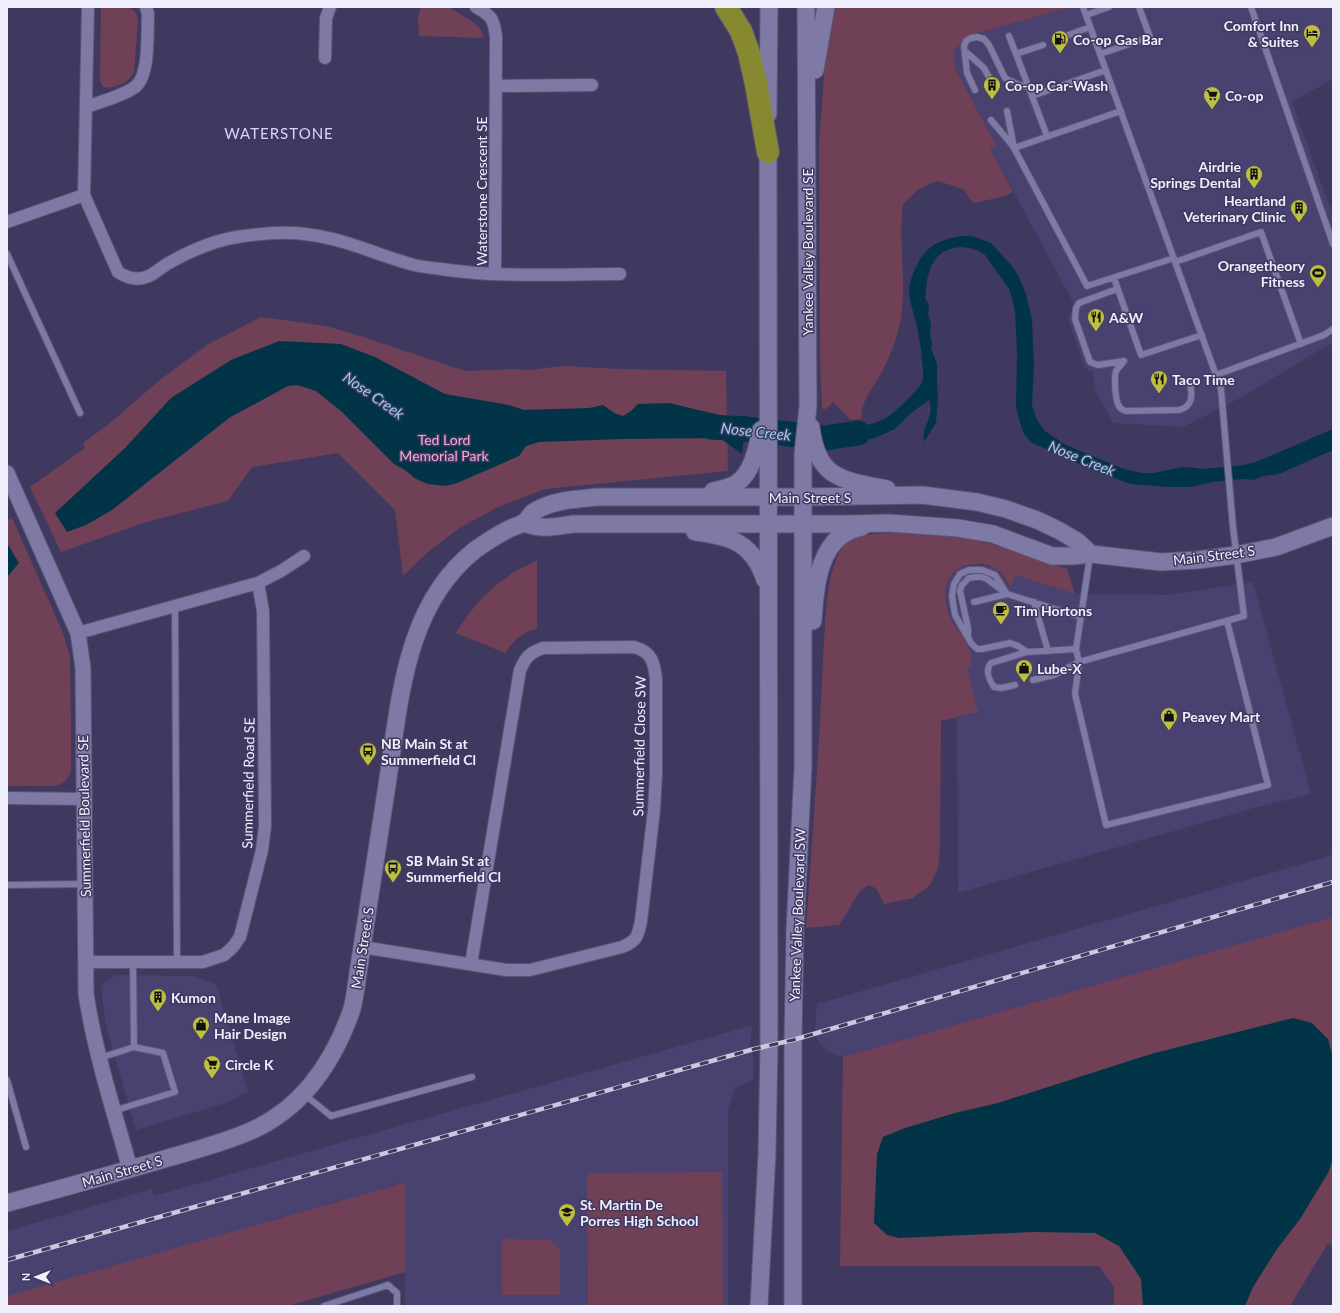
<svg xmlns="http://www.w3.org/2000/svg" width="1340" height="1313" font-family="Lato,sans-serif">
<rect width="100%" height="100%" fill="#3f3960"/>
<!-- built -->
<path fill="#494170" d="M 1071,7 L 1333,7 L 1333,79 L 1292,102 L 1333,216 L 1333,342 L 1242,397 L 1183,427 L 1113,423 L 1095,389 L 1093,372 L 1085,368 L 1068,319 L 1074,304 L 990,148 L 996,145 L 956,70 L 954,60 L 955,53 L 959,43 L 971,35 Z
M 975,564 L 992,567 L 997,569 L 1009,585 L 1012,585 L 1016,575 L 1075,594 L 1169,595 L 1253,582 L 1311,794 L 1254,808 L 958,893 L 957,718 L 978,712 L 967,667 L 971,653 L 967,648 L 964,638 L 958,632 L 952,623 L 947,605 L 946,588 L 948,579 L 954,572 L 961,567 Z
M 1333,855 L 1333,917 L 843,1057 L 831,1053 L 823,1047 L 817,1039 L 815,1028 L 817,1004 Z
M 118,975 L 193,976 L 216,984 L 248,1091 L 229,1102 L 136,1130 L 106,1026 L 102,997 L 102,987 L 105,982 L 114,976 Z
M 746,1027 L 752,1027 L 750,1043 L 754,1063 L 753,1080 L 735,1088 L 728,1110 L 728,1306 L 405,1306 L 405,1182 L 7,1296 L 7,1231 L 152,1189 L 154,1196 Z"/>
<!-- green -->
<path fill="#704057" d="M 101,7 C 114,7 136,2 138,20 L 134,72 C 129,83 118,86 106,88 L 102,86 L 100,80 Z
M 421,7 L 449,7 L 475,23 L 481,30 L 484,38 L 419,36 L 418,16 Z
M 834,7 L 1071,7 L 971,35 C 956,45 951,51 956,70 L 996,145 L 990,148 L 1013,192 L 1002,197 L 973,203 L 963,189 L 938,181 L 929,184 L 918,190 L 903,204 C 897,248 910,292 897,335 C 893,349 887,363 880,375 C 873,388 860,403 861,419 L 851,420 L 833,402 L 826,409 L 822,409 L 820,361 L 819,144 L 825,64 Z
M 261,317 L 326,326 L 357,335 L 465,371 L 515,369 L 529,370 L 562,366 L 620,369 L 726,371 L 728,471 L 545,489 L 496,508 L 458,529 L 429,551 L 403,576 L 395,510 L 338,453 L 252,467 L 228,501 L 146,522 L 61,552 L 30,487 L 85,448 L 83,443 L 109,424 L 161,379 L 207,345 Z
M 12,518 L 63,633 L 70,657 L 71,730 L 71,771 C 68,780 64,783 55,786 L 7,786 L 7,520 Z
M 891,533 C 915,533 940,533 964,538 C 999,544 1033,559 1067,569 L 1075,594 L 1016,575 L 1012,585 L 1009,585 C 1006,579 1001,572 995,568 C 981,560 956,563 949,579 C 942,591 947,613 953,624 C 956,629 959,632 962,636 C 966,641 967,648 971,652 L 971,666 L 967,667 L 978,712 L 941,721 L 940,845 L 938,868 L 930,885 L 913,898 L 884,904 L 877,889 L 869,885 L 860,891 L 839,925 L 806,928 C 811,859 816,789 820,720 C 822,687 823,655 825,623 C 827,599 829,567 843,547 C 853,533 875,534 891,533 Z
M 537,561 L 537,629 C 521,632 514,641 505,653 L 456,633 C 476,600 500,576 537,561 Z
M 1333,917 L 1333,1246 L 1328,1243 L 1290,1306 L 1114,1306 L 1114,1287 L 1099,1266 L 840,1266 L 843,1057 Z
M 722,1172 L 723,1306 L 588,1306 L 587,1173 Z
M 406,1182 L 405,1272 L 288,1306 L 7,1306 L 7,1296 Z
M 502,1239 L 551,1240 L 560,1250 L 560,1295 L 502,1295 Z"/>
<!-- water -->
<path fill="#023448" d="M 963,236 L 972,236 L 991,243 L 1012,266 L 1019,277 L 1026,294 L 1032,320 L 1034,366 L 1032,405 L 1037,420 L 1045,431 L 1066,445 L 1124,469 L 1142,473 L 1153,473 L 1183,467 L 1197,468 L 1202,469 L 1244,465 L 1256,462 L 1333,429 L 1333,450 L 1279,474 L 1263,476 L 1254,480 L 1243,479 L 1213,482 L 1190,487 L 1169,487 L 1130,484 L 1091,469 L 1032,443 L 1024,434 L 1019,420 L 1016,406 L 1017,352 L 1015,313 L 1013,301 L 1009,289 L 985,255 L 979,251 L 969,248 L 962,247 L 953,248 L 943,252 L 937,257 L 931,266 L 927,280 L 925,298 L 929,305 L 928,315 L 931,324 L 930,335 L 932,343 L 931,348 L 937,364 L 937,383 L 938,398 L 936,423 L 924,442 C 924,439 923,435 924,432 C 927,419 934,414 929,400 L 911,413 L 895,429 L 875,438 L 866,440 L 827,446 L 824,431 C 843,428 869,428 886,418 C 892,415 921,388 922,382 C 924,375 923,368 922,361 C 921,348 919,335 916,322 C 913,311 909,300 909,289 C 910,280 914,271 918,263 C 928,244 942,239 963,236 Z
M 279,341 L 341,344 L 375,357 L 445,394 L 509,405 L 524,410 L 589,408 L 603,405 L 614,413 L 623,416 L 631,411 L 638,404 L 669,403 L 724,416 L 746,416 L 742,454 L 720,438 L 622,439 L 539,442 L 526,446 L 519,456 L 457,483 L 446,486 L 428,484 L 416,479 L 405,470 L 394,464 L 341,411 L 316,391 L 297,385 L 288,386 L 229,418 L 112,510 L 86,525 L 67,532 L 55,513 L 125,448 L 171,398 L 231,360 Z
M 7,543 L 19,563 L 7,577 Z
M 1293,1018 L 1312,1023 L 1328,1039 L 1333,1057 L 1333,1159 L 1328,1173 L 1300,1219 L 1277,1249 L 1253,1287 L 1245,1306 L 1143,1306 L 1141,1279 L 1119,1246 L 1095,1233 L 1033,1232 L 899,1238 L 887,1235 L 874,1223 L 877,1154 L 883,1137 L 905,1128 L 955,1113 L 998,1103 L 1151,1054 Z"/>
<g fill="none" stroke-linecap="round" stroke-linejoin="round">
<!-- river -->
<path stroke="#023448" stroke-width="25" d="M 711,427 L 745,429 L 825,438 L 858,433"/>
<!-- service casing -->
<g stroke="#5a5574" stroke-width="8">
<path id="service" d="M 1083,7 L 1221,389 L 1233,527 L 1244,616 L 1079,662 L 1076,649 L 1090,556
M 1251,7 L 1333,244
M 1086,15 L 1109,7
M 1009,36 L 1016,54
M 1055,40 L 1090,27
M 1043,45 L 1016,54 L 1032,96 L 1106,70
M 965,51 L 984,68 L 991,81
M 1100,54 L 1150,37 L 1139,7
M 975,90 L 967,73 L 964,46 L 966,41 L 971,38 L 977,37 L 984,39 L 989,45 L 1005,78 L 1017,84 L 1027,87
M 1032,96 L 1047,136
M 1007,111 L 1014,148
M 1121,111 L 1014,148 L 1087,286 L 1174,258
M 991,120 L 1013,146
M 7,254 L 80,413
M 1175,262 L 1261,232 L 1301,344
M 1114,278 L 1141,355 L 1202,335
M 1117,289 L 1079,303 L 1076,308 L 1075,319 L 1090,362 L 1098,365 L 1124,361
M 1124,361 C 1122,364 1118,368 1116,371 C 1114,378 1115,400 1119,406 C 1120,409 1123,410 1126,411 L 1179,410 C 1192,407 1193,396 1190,384
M 1216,375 L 1324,335 L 1333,329
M 1007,594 L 995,575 L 982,570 L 969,570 L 960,574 L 954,584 L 952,596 L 955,615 L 971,643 L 977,649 L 982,649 L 1010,643 L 1018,646 L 1027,652
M 974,602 L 1007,594
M 1034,602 L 1048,651
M 175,606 L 177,962
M 968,636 L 968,628 L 960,591 L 962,585 L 969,578 L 975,577 L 981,577 L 987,579 L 1007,594 L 1081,617
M 1079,662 L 1075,694 L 1106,825 L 1268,785 L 1227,621
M 1033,680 L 1054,675 L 1079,662
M 1015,685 L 1001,688 L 994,687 C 989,680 985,670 991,663 L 1027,652 L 1076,649
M 7,885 L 85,884
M 133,962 L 134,1047
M 100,1058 L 134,1047 L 163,1053 L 175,1092 L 113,1111
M 7,1080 L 26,1147
M 304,1094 L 331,1116 L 472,1077
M 324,1306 L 388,1285 L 397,1293 L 397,1306"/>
</g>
<!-- minor casing -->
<g stroke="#5a5574" stroke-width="14">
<path id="minor" d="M 88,7 L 84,195 L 118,272 C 127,278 138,281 149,276 C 155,273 161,268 167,264 C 188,252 212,241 237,237 C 262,233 288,231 312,235 C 348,240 380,256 414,265 C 423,267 432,268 441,269 C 500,278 560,274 620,274
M 476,7 C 492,16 494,19 496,37 L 495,273
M 325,58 L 326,18 L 330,7
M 496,86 L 592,85
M 86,107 C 102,101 121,97 135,87 C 150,76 147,33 148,14 L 146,7
M 7,222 L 84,195
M 258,583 L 281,571 L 304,556
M 78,633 L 258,583 L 263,611 L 265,826 L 262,850 L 240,937 L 233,947 L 224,955 L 203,962 L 85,962
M 7,798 L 84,799
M 362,947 L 506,970 L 530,970 L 622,947 C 637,941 638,936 641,921 L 654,810 L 656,774 L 656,679 C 654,662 652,652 634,647 L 543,648 C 529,653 526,657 520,670 L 471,964"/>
</g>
<!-- tertiary casing -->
<g stroke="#5a5574" stroke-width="17">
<path id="tertiary" d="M 7,473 L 78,633 L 83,668 L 86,994 C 95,1053 114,1111 130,1169"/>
</g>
<!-- secondary casing -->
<g stroke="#5a5574" stroke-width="19">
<path id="secondary" d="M 815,70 L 826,7
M 768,114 L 769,7
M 811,427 C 817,479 842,480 887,489
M 713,491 C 721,489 730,488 737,483 C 753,472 757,447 761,430
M 524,523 C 543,530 554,527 573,524 L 848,524 L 889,523 L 958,528 L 993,534 L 1052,556 L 1072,556 L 1091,554 L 1161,562 L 1198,560 L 1236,555 L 1276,547 L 1333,526
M 695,532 C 731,536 753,543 765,580
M 813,621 C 815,586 819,534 862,527
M 7,1203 C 59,1189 110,1175 161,1160 C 192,1151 224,1143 253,1130 C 303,1107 333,1062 351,1012 C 355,1000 356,986 358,973 C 368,910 378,847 387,785 C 400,702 404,606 475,550 C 486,542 497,535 509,529 C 513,527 518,526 523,523 C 528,521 530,513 535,511 C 553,500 577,499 597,497 L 803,497 L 922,495 L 977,502 L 1006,509 L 1037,520 L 1058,530 L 1077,541 L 1091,554
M 759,1306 L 767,1154 L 769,1045 L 768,140
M 793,1306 L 793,1040 L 795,930 L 803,767 L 803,454 L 808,406 L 806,7"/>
</g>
<!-- motorway casing -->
<g stroke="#5a5574" stroke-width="24">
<path id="motorway" d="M 726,7 L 741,31 L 749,53 L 756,84 L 768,152"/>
</g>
<!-- service -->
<use href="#service" stroke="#7f79a5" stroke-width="6"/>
<!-- minor -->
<use href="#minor" stroke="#7f79a5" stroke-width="12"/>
<!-- tertiary -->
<use href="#tertiary" stroke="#7f79a5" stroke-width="15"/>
<!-- secondary -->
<use href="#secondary" stroke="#7f79a5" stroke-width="17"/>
<!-- motorway -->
<use href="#motorway" stroke="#878930" stroke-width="22"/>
<!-- rail casing -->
<g stroke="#cbc9dd" stroke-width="4.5">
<path id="rail" d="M 7,1260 L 754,1049 L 793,1040 L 1333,882"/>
</g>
<!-- rail -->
<use href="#rail" stroke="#3f3960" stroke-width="3" stroke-dasharray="9" stroke-linecap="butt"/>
</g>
<!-- icons -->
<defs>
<g id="hotel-pin" transform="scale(0.9)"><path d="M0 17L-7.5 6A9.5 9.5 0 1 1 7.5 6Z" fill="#bdbf43" stroke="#3f3960"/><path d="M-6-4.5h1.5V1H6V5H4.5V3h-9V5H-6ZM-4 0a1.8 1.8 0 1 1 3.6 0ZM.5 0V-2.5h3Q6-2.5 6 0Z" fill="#111"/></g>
<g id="fuel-pin" transform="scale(0.9)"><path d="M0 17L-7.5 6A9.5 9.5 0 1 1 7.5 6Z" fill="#bdbf43" stroke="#3f3960"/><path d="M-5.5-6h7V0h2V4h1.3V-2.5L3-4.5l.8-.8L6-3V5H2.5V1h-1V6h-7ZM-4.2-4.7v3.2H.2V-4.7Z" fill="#111"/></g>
<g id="building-pin" transform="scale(0.9)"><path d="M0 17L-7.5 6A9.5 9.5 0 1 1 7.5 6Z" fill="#bdbf43" stroke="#3f3960"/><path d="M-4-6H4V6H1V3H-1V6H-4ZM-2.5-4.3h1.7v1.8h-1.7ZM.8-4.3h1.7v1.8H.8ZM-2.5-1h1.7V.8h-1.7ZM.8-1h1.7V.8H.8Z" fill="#111"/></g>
<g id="supermarket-pin" transform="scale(0.9)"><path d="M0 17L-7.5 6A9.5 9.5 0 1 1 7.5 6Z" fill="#bdbf43" stroke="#3f3960"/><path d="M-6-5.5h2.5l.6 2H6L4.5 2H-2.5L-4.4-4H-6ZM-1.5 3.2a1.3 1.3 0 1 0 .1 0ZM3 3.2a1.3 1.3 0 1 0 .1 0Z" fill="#111"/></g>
<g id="stadium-pin" transform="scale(0.9)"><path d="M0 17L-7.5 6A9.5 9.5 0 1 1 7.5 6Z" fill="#bdbf43" stroke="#3f3960"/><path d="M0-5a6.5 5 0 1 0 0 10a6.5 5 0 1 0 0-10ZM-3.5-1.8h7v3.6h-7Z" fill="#111"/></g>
<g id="restaurant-pin" transform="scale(0.9)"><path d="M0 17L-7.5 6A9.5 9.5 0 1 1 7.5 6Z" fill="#bdbf43" stroke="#3f3960"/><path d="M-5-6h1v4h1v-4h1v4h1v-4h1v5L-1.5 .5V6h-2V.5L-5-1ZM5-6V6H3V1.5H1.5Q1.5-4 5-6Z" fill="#111"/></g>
<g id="cafe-pin" transform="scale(0.9)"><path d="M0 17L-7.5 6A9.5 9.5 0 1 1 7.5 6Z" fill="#bdbf43" stroke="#3f3960"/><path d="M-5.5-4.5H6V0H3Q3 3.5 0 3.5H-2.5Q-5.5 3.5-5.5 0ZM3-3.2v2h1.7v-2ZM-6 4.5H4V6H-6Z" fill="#111"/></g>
<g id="shop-pin" transform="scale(0.9)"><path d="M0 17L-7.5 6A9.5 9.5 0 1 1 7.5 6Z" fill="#bdbf43" stroke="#3f3960"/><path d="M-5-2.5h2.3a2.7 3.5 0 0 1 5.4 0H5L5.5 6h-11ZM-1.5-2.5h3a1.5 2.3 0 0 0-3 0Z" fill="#111"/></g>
<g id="bus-pin" transform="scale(0.9)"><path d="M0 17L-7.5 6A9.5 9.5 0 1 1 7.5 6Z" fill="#bdbf43" stroke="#3f3960"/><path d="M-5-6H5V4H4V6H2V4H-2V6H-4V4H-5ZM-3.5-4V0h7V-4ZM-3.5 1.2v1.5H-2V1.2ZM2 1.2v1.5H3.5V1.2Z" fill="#111"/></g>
<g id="school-pin" transform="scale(0.9)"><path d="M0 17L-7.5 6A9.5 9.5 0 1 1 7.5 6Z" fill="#bdbf43" stroke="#3f3960"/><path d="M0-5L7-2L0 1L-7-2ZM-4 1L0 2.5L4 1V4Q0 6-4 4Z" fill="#111"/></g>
</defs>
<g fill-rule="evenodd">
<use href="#hotel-pin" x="1312" y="33"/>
<use href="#fuel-pin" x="1060" y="39"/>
<use href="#building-pin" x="992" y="85"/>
<use href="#supermarket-pin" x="1212" y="95"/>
<use href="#building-pin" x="1254" y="174"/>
<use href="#building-pin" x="1299" y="208"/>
<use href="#stadium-pin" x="1318" y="273"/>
<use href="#restaurant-pin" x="1096" y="317"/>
<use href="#restaurant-pin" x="1159" y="379"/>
<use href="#cafe-pin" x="1001" y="610"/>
<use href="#shop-pin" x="1024" y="668"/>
<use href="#shop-pin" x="1169" y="716"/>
<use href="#bus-pin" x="368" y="751"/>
<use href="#bus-pin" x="393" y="868"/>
<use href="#building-pin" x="158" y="997"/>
<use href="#shop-pin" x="201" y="1025"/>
<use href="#supermarket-pin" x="212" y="1064"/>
<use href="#school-pin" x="567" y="1212"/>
</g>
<g text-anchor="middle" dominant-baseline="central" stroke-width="3" stroke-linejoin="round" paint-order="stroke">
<!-- poi labels -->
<g font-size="14" font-weight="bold" fill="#efeefd" stroke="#3f3960" text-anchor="start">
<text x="1299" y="25" text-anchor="end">Comfort Inn<tspan x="1299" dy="16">&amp; Suites</tspan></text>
<text x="1073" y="39">Co-op Gas Bar</text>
<text x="1005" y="85">Co-op Car-Wash</text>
<text x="1225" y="95">Co-op</text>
<text x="1241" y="166" text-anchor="end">Airdrie<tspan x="1241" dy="16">Springs Dental</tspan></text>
<text x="1286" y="200" text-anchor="end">Heartland<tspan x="1286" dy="16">Veterinary Clinic</tspan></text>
<text x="1305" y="265" text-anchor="end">Orangetheory<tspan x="1305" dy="16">Fitness</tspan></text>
<text x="1109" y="317">A&amp;W</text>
<text x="1172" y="379">Taco Time</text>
<text x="1014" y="610">Tim Hortons</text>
<text x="1037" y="668">Lube-X</text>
<text x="1182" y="716">Peavey Mart</text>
<text x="381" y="743">NB Main St at<tspan x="381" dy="16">Summerfield Cl</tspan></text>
<text x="406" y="860">SB Main St at<tspan x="406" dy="16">Summerfield Cl</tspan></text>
<text x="171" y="997">Kumon</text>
<text x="214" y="1017">Mane Image<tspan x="214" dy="16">Hair Design</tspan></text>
<text x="225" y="1064">Circle K</text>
<text x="580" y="1204">St. Martin De<tspan x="580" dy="16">Porres High School</tspan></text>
</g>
<!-- street labels -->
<g font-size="14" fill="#efeefd" stroke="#3f3960">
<text transform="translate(481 191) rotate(-90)">Waterstone Crescent SE</text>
<text transform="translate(807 252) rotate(-90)">Yankee Valley Boulevard SE</text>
<text x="810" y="497">Main Street S</text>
<text transform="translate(1214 555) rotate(-7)">Main Street S</text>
<text transform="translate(639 746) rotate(-89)">Summerfield Close SW</text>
<text transform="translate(248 783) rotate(-89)">Summerfield Road SE</text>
<text transform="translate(84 816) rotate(-91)">Summerfield Boulevard SE</text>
<text transform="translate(797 915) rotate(-88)">Yankee Valley Boulevard SW</text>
<text transform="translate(362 948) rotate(-81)">Main Street S</text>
<text transform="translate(122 1171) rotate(-16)">Main Street S</text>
</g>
<!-- park labels -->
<g font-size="14" fill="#f7a8cd" stroke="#3f3960">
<text x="444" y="439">Ted Lord<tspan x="444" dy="16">Memorial Park</tspan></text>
</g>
<!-- neighbourhood labels -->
<g font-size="15" letter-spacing="1" fill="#d8d4fb" stroke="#3f3960">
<text x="279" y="133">WATERSTONE</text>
</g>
<!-- water labels -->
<g font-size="15" font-style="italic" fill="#94d3f3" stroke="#3f3960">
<text transform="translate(374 395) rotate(35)">Nose Creek</text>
<text transform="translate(756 431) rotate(6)">Nose Creek</text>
<text transform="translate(1082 458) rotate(22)">Nose Creek</text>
</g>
</g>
<!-- border -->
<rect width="1340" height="1313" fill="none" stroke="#efeefd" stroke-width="16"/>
<!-- north arrow -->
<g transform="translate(36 1277) rotate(270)" stroke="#3f3960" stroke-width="3" paint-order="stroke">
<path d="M0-3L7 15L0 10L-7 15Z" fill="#efeefd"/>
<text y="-6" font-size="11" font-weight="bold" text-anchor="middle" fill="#efeefd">N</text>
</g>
</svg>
